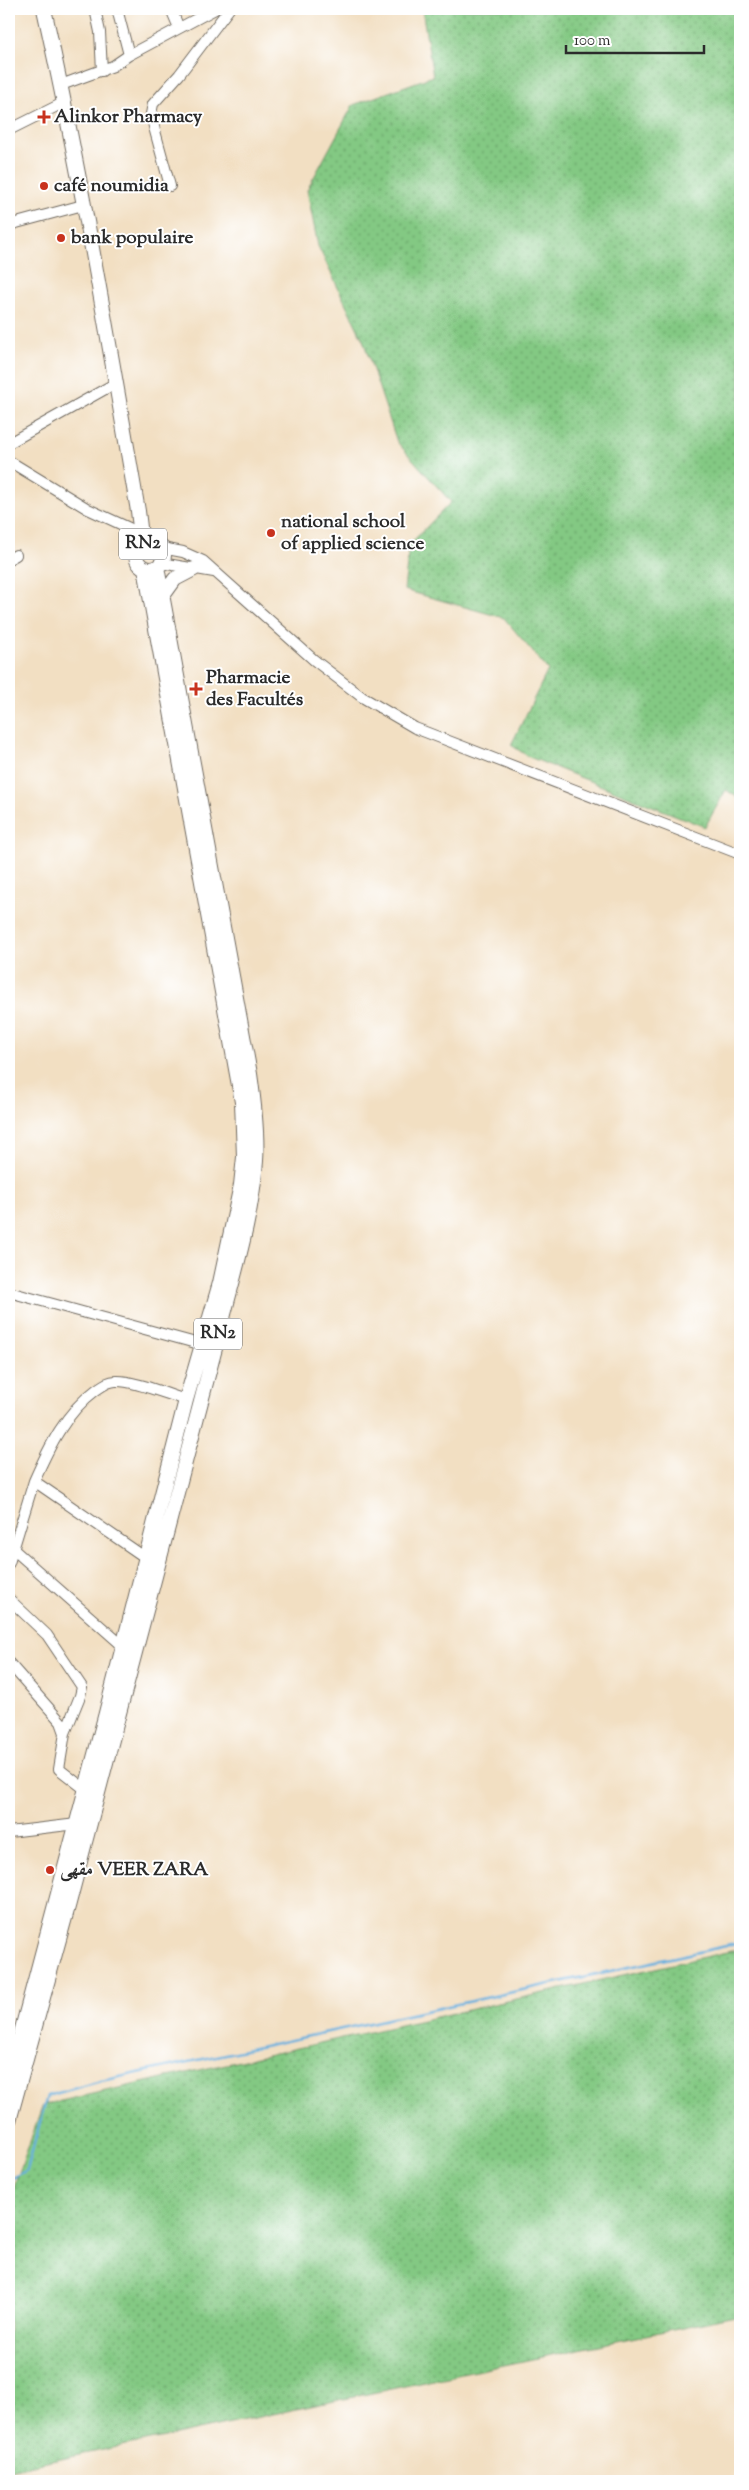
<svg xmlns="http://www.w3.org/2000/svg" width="749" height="2490" font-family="'Sorts Mill Goudy',Amiri,serif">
<defs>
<pattern id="grass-dots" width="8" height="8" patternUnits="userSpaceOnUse" patternTransform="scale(1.25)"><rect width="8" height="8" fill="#83c983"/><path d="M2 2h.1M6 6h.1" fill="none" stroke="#6ba36b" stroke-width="1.8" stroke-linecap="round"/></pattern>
</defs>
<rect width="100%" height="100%" fill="#fff"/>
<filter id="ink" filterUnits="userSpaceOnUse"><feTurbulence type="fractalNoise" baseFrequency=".02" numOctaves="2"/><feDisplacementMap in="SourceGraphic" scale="10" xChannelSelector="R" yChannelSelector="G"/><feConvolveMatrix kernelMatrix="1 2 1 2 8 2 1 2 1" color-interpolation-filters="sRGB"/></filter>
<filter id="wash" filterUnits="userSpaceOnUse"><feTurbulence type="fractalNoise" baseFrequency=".0096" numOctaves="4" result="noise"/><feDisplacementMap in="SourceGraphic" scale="20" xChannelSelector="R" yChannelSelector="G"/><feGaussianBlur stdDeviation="1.12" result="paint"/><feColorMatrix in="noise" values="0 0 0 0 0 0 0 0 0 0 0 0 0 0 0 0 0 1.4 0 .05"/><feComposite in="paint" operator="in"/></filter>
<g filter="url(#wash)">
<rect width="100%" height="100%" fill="#f2dfc2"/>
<!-- grass -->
<path fill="url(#grass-dots)" stroke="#577a57" d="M 422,9 L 740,9 L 740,799 L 726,790 L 705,827 L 529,757 L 511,745 L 548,670 L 504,618 L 404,590 L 409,545 L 451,502 L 397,442 L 363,340 L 318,246 L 307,190 L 353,105 L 433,76 Z
M 740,1949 L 740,2315 L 9,2470 L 9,2201 L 43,2105 Z"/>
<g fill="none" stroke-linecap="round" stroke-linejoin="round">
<!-- stream -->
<path stroke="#67b0df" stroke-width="2.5" d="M 9,2180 L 27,2170 L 47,2096 L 101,2081 L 740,1943"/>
</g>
</g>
<g filter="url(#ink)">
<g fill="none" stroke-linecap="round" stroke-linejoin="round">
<!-- minor casing -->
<g stroke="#716a60" stroke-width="12">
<path id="minor" d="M 95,9 L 100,32 L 102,71
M 117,9 L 129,55
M 171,9 L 179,28
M 61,85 L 113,66 L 129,55 L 215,9
M 9,130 L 63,103
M 170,186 L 155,131 L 151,114 L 153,104 L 179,75 L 229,9
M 9,225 L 83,205
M 9,443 L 116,383
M 9,461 L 88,509 L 140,533
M 162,548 L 183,552 L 203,561 L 314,660 L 362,697 L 415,728 L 740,854
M 9,559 L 16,555
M 161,563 L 214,572
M 9,1292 L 203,1345
M 34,1481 C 49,1447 65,1413 96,1390 C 102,1386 108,1381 116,1381 C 133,1380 169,1395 186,1400
M 13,1549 L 123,1646
M 9,1563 L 34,1481 L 146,1558
M 9,1599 L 47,1635 L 82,1687 L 80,1696 L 65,1733
M 9,1663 L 61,1722 L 65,1733 L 59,1769 L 86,1790
M 9,1832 L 77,1824"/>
</g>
<!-- highway casing -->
<g stroke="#716a60" stroke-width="16">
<path id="highway" d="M 44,9 C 81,175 109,343 138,511 L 142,544
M136 555a14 14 0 1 1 28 0a14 14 0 1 1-28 0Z
M 162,597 L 175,579 L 194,569
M 9,2078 L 106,1713 L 186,1400 L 220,1283 L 241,1185 L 244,1157 L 242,1102 L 145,568
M 9,2121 L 69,1903 L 223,1318 C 236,1267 252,1215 256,1161 C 258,1133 254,1102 250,1074 L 157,567"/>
</g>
<!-- minor -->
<use href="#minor" stroke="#fff" stroke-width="10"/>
<!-- highway -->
<use href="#highway" stroke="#fff" stroke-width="14"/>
</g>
</g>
<!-- markers -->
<g fill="#c8321e" stroke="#fff" stroke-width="2">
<path d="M41.5 109.5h5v5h5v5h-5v5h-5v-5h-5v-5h5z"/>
<circle cx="44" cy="186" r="5"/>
<circle cx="61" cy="238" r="5"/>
<circle cx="271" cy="533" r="5"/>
<path d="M193.5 681.5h5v5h5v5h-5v5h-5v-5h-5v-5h5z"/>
<circle cx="50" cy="1870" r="5"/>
</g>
<g text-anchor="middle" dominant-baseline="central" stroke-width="4" stroke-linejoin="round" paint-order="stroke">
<!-- shield labels -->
<g fill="#fff" stroke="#6b6b6b" stroke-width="1">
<rect x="119" y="528.5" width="48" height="31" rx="4"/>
<rect x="194" y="1318.5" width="48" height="31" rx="4"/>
</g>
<g font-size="18" font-weight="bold" fill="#2b2b2b">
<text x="143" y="544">RN2</text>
<text x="218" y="1334">RN2</text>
</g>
<!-- poi labels -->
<g font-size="19" font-weight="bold" fill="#2b2b2b" stroke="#fff" text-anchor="start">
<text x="54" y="117">Alinkor Pharmacy</text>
<text x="54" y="186">café noumidia</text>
<text x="71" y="238">bank populaire</text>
<text x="281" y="522">national school<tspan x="281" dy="22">of applied science</tspan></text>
<text x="206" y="678">Pharmacie<tspan x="206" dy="22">des Facultés</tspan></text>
<text x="60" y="1870">مقهى VEER ZARA</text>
</g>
</g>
<!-- margin -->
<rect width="749" height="2490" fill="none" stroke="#fff" stroke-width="30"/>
<!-- scale -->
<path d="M566 45v8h138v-8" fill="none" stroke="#2b2b2b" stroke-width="2.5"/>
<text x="574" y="45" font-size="15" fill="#2b2b2b" stroke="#ffffff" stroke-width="4" paint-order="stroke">100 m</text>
</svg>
